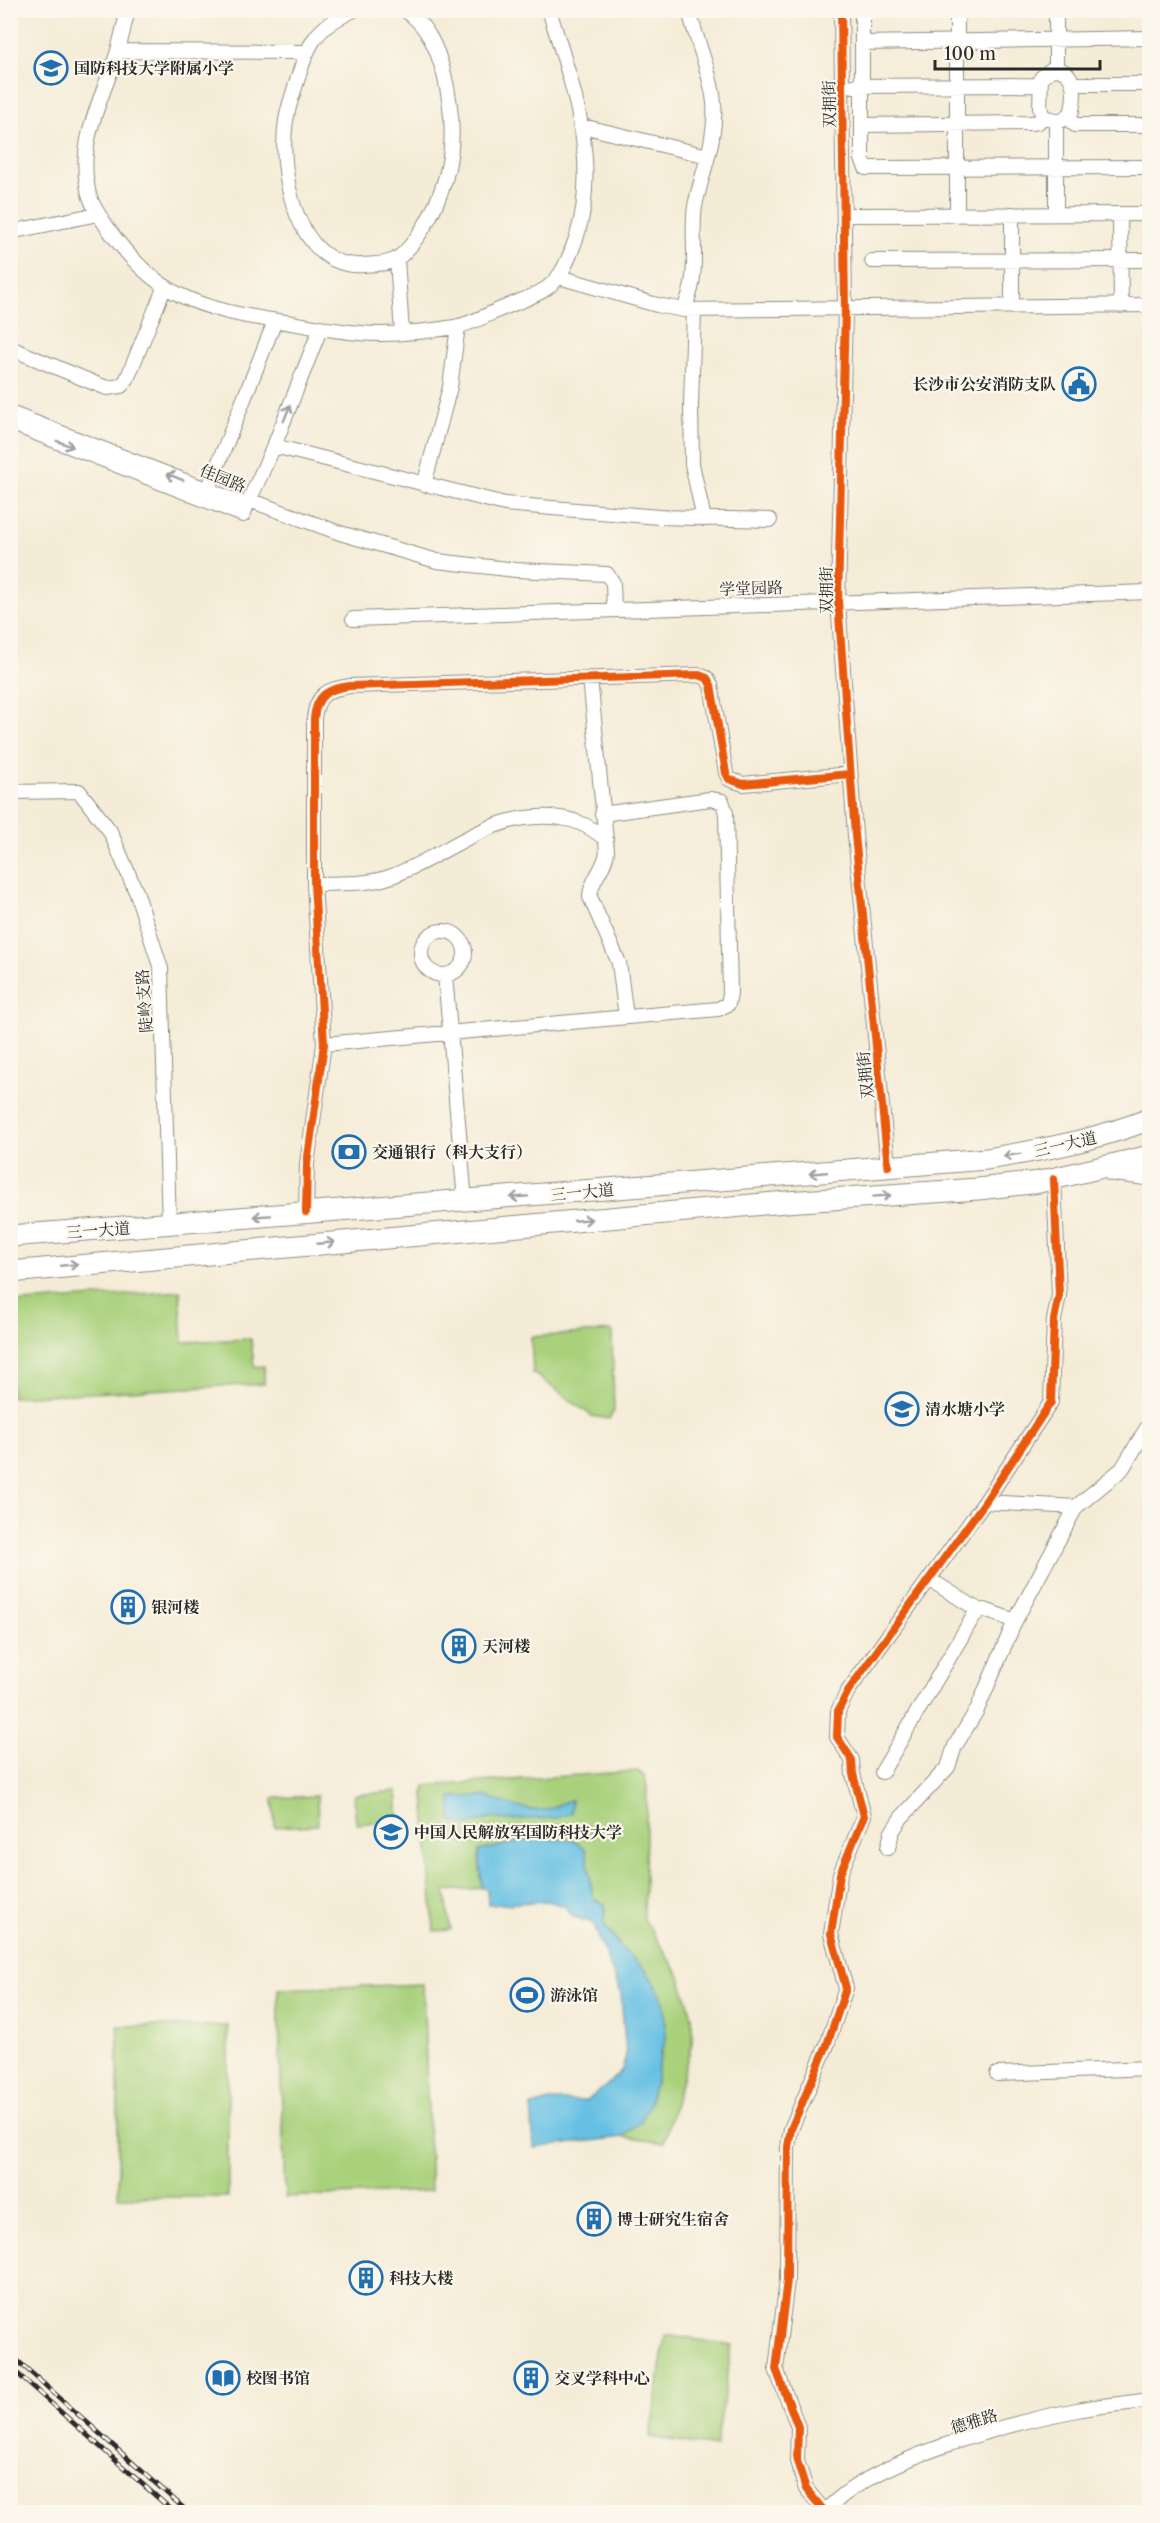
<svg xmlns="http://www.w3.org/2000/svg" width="1160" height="2523" font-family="'Libre Caslon Text','Noto Serif SC',serif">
<rect width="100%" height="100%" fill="#fbf7ec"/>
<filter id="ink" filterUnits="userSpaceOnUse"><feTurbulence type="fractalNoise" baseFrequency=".0167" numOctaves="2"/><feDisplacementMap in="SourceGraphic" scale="12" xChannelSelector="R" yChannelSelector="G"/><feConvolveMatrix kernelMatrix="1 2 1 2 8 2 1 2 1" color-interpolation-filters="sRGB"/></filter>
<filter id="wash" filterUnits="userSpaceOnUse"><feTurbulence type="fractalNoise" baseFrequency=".008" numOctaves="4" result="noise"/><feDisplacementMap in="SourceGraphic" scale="24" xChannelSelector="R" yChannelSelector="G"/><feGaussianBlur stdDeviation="1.35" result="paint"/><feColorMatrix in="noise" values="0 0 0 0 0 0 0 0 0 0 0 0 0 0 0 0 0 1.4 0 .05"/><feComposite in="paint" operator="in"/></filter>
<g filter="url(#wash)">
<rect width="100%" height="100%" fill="#f5ecd7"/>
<!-- green -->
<path fill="#a9d17c" stroke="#6a7e54" stroke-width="1.5" d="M 180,1291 L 183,1342 L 251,1339 L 254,1367 L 264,1366 L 264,1384 L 11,1397 L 11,1303 Z
M 612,1331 L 614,1411 L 609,1419 L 592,1416 L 533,1373 L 531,1337 Z
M 638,1771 L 645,1777 L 647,1786 L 644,1919 L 680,1976 L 692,2016 L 692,2043 L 664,2143 L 623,2137 C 659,2108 651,2077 666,2039 L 645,1970 L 622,1949 L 604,1925 L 605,1904 L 593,1899 L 586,1850 L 574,1840 L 536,1838 L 479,1851 L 482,1888 L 445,1891 L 451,1930 L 434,1931 L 424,1794 L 425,1786 Z
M 397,1791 L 399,1820 L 356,1824 L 354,1795 Z
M 317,1796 L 318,1825 L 275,1827 L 273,1798 Z
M 423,1984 L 431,2191 L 285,2197 L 278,1989 Z
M 118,2026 L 228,2026 L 228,2197 L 118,2197 Z
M 665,2335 L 732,2345 L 716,2447 L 650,2437 Z"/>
<!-- water -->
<path fill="#65c0e3" stroke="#487687" stroke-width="1.5" d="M 484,1796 C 503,1802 524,1812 544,1810 C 550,1809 563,1802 571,1800 L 571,1813 L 557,1818 L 507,1820 L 493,1818 L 466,1825 L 454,1823 L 451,1819 L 451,1797 Z
M 536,1838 L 574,1840 L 586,1850 L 593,1899 L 605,1904 L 604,1925 L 622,1949 L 645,1970 L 656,1985 L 665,2005 L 666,2039 L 661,2052 L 656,2079 L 648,2108 L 641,2121 L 623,2137 L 534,2148 L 531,2106 L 551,2101 L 586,2101 L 606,2086 L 622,2070 L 626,2055 L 621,1994 L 593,1923 L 572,1916 L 565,1906 L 548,1901 L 488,1905 L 487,1889 L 482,1888 L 479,1851 Z"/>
</g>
<g filter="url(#ink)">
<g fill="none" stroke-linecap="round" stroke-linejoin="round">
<!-- minor casing -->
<g stroke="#908c81" stroke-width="16">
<path id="minor" d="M 128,10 C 124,25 121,40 117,54 C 102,98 77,143 88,190 C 91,205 101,218 109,230 C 127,255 147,277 174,292 C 207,310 248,317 285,322 C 310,326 335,331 360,333 C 391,336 424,332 455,327 C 472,324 490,313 506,307 C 524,299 547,293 558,277 C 567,266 572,249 577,236 C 600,159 572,84 549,10
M 354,10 C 316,27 308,43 297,81 C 293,94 288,107 286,120 C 278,170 296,270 363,265 C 374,264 388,265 398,258 C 409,250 417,238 424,227 C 454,176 458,131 444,74 C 437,48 428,26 405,10
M 841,10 L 845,309 L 838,601 L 855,835 L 888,1166
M 862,10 L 862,159 L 866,168 L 1150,167
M 957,10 L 957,215
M 1056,10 L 1056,68
M 862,43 L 1150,38
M 118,51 L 306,52
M 1052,69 C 1077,68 1076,95 1071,114 L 1060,121 L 1043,117 L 1040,108 L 1041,78 Z
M 1073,84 L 1150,84
M 853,86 L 1040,85
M 1067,118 L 1075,125 L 1150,125
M 862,125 L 1031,123 L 1038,122 L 1043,117
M 582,126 L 708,156
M 1012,214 L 1012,307
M 1056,214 L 1056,121
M 1120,214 L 1121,306
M 844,215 L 1150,214
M 10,232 L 98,214
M 397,259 L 402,333
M 872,261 L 1150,260
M 559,277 L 657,305 L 684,310 L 1150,305
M 684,310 C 687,301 691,292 692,284 C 697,258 691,232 695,206 C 702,172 717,139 714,103 C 711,72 696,41 689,10
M 694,310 L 691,404 L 692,464 L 704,519
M 10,348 L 94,383 L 107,388 L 121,386 L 127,379 L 165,286
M 10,413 L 247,505 L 243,515 L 10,423
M 274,446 L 505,504 L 659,517 L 770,520
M 424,485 L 450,387 L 458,326
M 205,497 L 275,321
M 249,500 L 340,533 L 437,561 L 516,570 L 607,574 L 613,583 L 614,609
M 247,505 L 274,446 L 321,327
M 353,619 L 1150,592
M 590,678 L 607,851 C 606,868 590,880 590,897 L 619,963 L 626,1017
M 10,792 L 79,791 L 110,831 L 137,894 L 161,969 L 169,1224
M 314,884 C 339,883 369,885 392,876 C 448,855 486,814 550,817 C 572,818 587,824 604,838
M421 953a22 22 0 1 1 44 0a22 22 0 1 1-44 0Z
M 445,975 L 465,1201
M 324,1044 L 718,1009 L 728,1004 L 730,993 L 726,813 L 722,801 L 710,799 L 602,814
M 306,1212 L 307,1164 L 324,1044 L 314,884 L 314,719 C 316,695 327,689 350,686 L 699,675 L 707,678 L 711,685 L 726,773 L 729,779 L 743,784 L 850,774
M 985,1502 L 1076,1507
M 929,1579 L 980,1611
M 882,1772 L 973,1617 L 980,1611 L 985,1610 L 1015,1621 L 1076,1507 L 1122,1469 L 1150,1423
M 888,1848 L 892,1832 L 901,1818 L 948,1767 L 955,1746 L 977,1710 L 1015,1621
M 997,2074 L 1150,2068
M 825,2512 L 806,2489 L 797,2461 L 798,2427 L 776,2369 L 787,2280 L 788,2147 L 791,2129 L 827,2045 L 846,1988 L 831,1934 L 840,1874 L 864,1816 L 853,1774 L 852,1760 L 837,1737 L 838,1711 L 848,1691 L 985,1502 L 1051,1402 L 1054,1320 L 1059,1295 L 1054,1179
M 825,2512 C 869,2460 1009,2423 1077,2410 C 1101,2405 1125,2404 1150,2400"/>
</g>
<!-- highway casing -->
<g stroke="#908c81" stroke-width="23">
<path id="highway" d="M 1111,1170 L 1150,1175
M 10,1236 L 987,1159 C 1043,1150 1096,1140 1150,1119
M 10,1272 L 786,1202 L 978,1189 L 1039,1182 L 1150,1156"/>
</g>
<!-- minor -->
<use href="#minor" stroke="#fff" stroke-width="14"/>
<!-- highway -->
<use href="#highway" stroke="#fff" stroke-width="21"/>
<!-- rail casing -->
<g stroke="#2b2b2b" stroke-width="5">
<path id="rail" d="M 10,2354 L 188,2512
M 10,2367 L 174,2512"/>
</g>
<!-- rail -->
<use href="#rail" stroke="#fbf7ec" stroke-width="3" stroke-dasharray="9" stroke-linecap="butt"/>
<!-- cycleway casing -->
<g stroke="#fbf7ec" stroke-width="11">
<path id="cycleway" d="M 841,10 L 845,309 L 838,601 L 855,835 L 888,1166
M 306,1212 L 307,1164 L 324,1044 L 314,884 L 314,719 C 316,695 327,689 350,686 L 699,675 L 707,678 L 711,685 L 726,773 L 729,779 L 743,784 L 850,774
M 825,2512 L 806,2489 L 797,2461 L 798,2427 L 776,2369 L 787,2280 L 788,2147 L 791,2129 L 827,2045 L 846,1988 L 831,1934 L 840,1874 L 864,1816 L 853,1774 L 852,1760 L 837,1737 L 838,1711 L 848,1691 L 985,1502 L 1051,1402 L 1054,1320 L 1059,1295 L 1054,1179"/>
</g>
<!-- cycleway -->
<use href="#cycleway" stroke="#e8590c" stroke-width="8"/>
</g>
<!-- one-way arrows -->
<defs><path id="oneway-shaft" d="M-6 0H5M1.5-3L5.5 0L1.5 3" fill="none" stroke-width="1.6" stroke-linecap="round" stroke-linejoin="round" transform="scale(1.5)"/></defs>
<g stroke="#a0a0a0">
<use href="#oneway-shaft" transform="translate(287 413) rotate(-68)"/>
<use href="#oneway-shaft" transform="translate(65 444) rotate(21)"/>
<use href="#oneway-shaft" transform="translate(175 477) rotate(-158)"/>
<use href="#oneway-shaft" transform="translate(1012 1155) rotate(171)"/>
<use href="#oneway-shaft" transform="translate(818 1173) rotate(175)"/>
<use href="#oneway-shaft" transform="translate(882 1196) rotate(-4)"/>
<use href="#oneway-shaft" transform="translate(519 1197) rotate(176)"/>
<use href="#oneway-shaft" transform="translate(262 1216) rotate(176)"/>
<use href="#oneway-shaft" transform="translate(583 1220) rotate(-5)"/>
<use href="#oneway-shaft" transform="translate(326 1243) rotate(-5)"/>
<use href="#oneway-shaft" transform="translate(69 1265) rotate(-5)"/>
</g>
</g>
<!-- icons -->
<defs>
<g id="school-ring" transform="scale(1.725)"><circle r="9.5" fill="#fbf7ec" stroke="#1f6fb2" stroke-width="1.5"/><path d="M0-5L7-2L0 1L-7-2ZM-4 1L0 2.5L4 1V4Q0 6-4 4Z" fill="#1f6fb2"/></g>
<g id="civic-ring" transform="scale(1.725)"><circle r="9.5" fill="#fbf7ec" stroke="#1f6fb2" stroke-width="1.5"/><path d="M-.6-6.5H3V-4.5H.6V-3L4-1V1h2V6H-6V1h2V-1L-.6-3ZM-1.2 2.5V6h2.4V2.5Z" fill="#1f6fb2"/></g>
<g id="bank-ring" transform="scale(1.725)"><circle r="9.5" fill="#fbf7ec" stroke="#1f6fb2" stroke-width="1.5"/><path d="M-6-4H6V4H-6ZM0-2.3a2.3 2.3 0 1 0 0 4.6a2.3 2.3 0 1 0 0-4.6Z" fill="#1f6fb2"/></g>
<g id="building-ring" transform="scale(1.725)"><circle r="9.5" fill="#fbf7ec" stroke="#1f6fb2" stroke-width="1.5"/><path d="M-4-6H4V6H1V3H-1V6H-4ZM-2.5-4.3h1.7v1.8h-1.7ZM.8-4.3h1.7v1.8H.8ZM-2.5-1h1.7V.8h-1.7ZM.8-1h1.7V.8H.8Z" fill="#1f6fb2"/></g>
<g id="university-ring" transform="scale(1.725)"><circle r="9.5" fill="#fbf7ec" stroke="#1f6fb2" stroke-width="1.5"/><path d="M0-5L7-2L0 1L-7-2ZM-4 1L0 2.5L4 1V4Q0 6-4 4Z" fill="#1f6fb2"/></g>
<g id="stadium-ring" transform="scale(1.725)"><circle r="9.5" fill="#fbf7ec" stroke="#1f6fb2" stroke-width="1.5"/><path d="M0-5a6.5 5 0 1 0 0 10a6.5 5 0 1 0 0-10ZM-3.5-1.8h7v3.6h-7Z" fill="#1f6fb2"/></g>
<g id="library-ring" transform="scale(1.725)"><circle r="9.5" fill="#fbf7ec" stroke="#1f6fb2" stroke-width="1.5"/><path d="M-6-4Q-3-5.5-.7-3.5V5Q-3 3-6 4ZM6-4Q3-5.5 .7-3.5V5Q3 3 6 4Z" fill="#1f6fb2"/></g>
</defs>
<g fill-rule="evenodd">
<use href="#school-ring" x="51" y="68"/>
<use href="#civic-ring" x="1079" y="384"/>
<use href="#bank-ring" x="349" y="1152"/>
<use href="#school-ring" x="902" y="1409"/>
<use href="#building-ring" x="128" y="1607"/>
<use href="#building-ring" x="459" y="1646"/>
<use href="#university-ring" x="391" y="1832"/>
<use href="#stadium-ring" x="527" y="1995"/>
<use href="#building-ring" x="594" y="2219"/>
<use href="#building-ring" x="366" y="2278"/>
<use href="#library-ring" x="223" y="2378"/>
<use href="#building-ring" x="531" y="2378"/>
</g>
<g text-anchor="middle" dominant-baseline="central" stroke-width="4.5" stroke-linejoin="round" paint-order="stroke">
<!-- poi labels -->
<g font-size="16" font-weight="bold" fill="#2b2b2b" stroke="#fbf7ec" text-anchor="start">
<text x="74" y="68">国防科技大学附属小学</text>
<text x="1056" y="384" text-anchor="end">长沙市公安消防支队</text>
<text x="372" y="1152">交通银行（科大支行）</text>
<text x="925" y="1409">清水塘小学</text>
<text x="151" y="1607">银河楼</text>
<text x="482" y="1646">天河楼</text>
<text x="414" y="1832">中国人民解放军国防科技大学</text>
<text x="550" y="1995">游泳馆</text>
<text x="617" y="2219">博士研究生宿舍</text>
<text x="389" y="2278">科技大楼</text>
<text x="246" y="2378">校图书馆</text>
<text x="554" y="2378">交叉学科中心</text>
</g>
<!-- street labels -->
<g font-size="16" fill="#2b2b2b" stroke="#fbf7ec">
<text transform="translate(829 104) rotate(-91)">双拥街</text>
<text transform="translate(223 478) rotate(22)">佳园路</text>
<text transform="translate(751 588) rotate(-2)">学堂园路</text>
<text transform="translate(826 590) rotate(-90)">双拥街</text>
<text transform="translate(144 1001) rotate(-94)">陡岭支路</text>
<text transform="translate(865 1075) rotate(-96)">双拥街</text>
<text transform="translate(1065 1144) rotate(-13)">三一大道</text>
<text transform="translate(582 1192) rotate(-5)">三一大道</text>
<text transform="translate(98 1230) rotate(-4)">三一大道</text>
<text transform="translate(974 2421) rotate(-17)">德雅路</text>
</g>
</g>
<!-- margin -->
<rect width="1160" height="2523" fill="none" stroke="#fbf7ec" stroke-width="36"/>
<!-- scale -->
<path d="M935 60v9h165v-9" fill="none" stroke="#2b2b2b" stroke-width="3"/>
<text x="944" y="60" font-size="18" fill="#2b2b2b" stroke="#fbf7ec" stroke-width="4.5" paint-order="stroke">100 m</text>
</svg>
